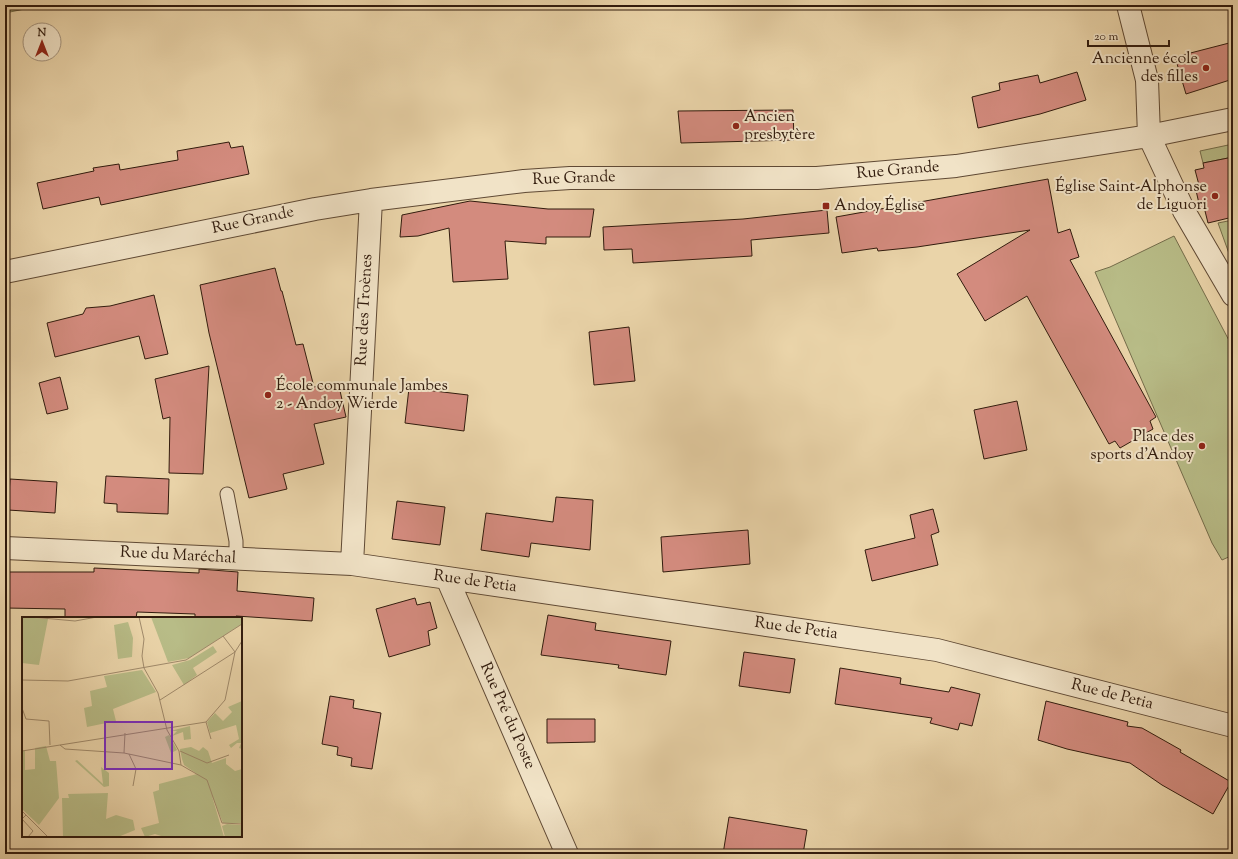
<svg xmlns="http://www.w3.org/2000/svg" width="1238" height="859" font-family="'Sorts Mill Goudy',serif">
<rect width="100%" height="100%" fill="#ead4a9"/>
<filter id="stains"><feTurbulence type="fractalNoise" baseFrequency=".005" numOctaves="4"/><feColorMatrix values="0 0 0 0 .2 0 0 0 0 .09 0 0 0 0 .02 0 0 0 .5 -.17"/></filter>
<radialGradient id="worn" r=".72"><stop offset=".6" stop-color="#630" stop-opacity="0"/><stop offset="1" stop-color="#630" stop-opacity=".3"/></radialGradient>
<!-- green -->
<path fill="#b8bc87" stroke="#746c4a" d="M 5,5 L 44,5 L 5,13 Z
M 1233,144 L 1233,157 L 1203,163 L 1200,151 Z
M 1233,220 L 1233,258 L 1231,259 L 1218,223 Z
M 1174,236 L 1233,348 L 1233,555 L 1222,560 L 1212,543 L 1095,272 L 1110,267 Z"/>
<!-- building -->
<path fill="#d38b7e" stroke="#311b0d" d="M 1233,42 L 1233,79 L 1186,94 L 1175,57 Z
M 1077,72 L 1086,100 L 1040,114 L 978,128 L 972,97 L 1000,90 L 999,83 L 1038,75 L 1040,83 Z
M 793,110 L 794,140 L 681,143 L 678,111 Z
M 229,142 L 231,148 L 243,146 L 249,174 L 101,205 L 99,197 L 43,209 L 37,183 L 94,171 L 93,168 L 119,164 L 120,170 L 178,160 L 177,151 Z
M 1233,157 L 1233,217 L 1208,223 L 1204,207 L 1200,208 L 1195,186 L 1199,185 L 1195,170 L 1204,168 L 1203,163 Z
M 1048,179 L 1058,233 L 1070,229 L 1079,257 L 1070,260 L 1156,417 L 1150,421 L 1153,429 L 1120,448 L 1115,441 L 1109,444 L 1027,296 L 985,321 L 957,274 L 1030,230 L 917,247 L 878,251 L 877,248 L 842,253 L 836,217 Z
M 470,201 L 548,209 L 594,209 L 590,237 L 546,237 L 546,244 L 505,241 L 508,279 L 453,282 L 449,228 L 418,236 L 400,237 L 402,215 Z
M 827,210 L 829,233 L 751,240 L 752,256 L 633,263 L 632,249 L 604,250 L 603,227 L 743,219 Z
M 275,268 L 281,291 L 282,291 L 296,345 L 303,344 L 314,387 L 338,382 L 346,417 L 314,424 L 324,464 L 283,474 L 287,489 L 249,498 L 209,333 L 200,285 Z
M 154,295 L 168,354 L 145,359 L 139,336 L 55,357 L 47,323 L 83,314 L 86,308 L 110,306 Z
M 629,327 L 635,381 L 594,385 L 589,332 Z
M 209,366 L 203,474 L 169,473 L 170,417 L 163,419 L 155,379 Z
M 60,377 L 68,409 L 47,414 L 39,383 Z
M 409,388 L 468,395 L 464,431 L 405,423 Z
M 1017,401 L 1027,450 L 984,459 L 974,410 Z
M 106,476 L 169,479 L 168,514 L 117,512 L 117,504 L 104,503 Z
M 10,479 L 57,482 L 55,513 L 8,510 Z
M 556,497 L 593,500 L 590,550 L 531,543 L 529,557 L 481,550 L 486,513 L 553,522 Z
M 397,501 L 445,507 L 440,545 L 392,539 Z
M 933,509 L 939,532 L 931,535 L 938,565 L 872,581 L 865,550 L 915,538 L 910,515 Z
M 748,530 L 750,564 L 663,572 L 661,537 Z
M 94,568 L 199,573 L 199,569 L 238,572 L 237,591 L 314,598 L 312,621 L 236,616 L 235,618 L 195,618 L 195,614 L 137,612 L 136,618 L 65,618 L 65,609 L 5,608 L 5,572 L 94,572 Z
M 415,598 L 417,605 L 430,602 L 437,628 L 428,631 L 430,645 L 389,657 L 376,609 Z
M 548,615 L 596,623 L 595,630 L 671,641 L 666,675 L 618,668 L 619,665 L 541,655 Z
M 744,652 L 795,659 L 790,693 L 739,686 Z
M 840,668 L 901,678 L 900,684 L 949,692 L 951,687 L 980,694 L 972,726 L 960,723 L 958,730 L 930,723 L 932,718 L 835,704 Z
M 330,696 L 354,700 L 353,708 L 381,713 L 372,769 L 351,766 L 352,758 L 337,755 L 338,747 L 322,744 Z
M 1046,701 L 1128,722 L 1127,726 L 1142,728 L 1181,750 L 1180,752 L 1231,782 L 1213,814 L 1162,785 L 1130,763 L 1067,749 L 1038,740 Z
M 547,719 L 595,719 L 595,742 L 547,743 Z
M 729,817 L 807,830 L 803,854 L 723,854 Z"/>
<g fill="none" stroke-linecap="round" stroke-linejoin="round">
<!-- service casing -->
<g stroke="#5f4934" stroke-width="15">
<path id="service" d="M 227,494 L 236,541 L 236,559"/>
</g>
<!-- minor casing -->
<g stroke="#5f4934" stroke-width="24">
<path id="minor" d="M 1128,5 L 1147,80 L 1149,136 L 1184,211 L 1233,295
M 5,272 L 315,209 L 371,200 L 524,181 L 570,178 L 817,178 L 956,166 L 1149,136 L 1233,119
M 5,548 L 352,564 L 937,650 L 1233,726
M 352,564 L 371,200
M 447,578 L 567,854"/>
</g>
<!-- service -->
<use href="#service" stroke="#f1e3c7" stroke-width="13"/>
<!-- minor -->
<use href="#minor" stroke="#f1e3c7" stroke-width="22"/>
</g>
<!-- markers -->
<g fill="#8f2418" stroke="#f1e3c7" stroke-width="1.5">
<circle cx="1206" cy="68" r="4"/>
<circle cx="736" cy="126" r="4"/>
<circle cx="1215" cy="196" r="4"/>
<rect x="822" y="202" width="8" height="8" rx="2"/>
<circle cx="268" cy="395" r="4"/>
<circle cx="1202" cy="446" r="4"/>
</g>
<g text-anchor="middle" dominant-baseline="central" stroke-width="4" stroke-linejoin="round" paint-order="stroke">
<!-- poi labels -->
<g font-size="16" fill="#311b0d" stroke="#f1e3c7" text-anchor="end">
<text x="1198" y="59">Ancienne école<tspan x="1198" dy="18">des filles</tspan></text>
<text x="744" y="117" text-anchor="start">Ancien<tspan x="744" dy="18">presbytère</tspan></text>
<text x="1207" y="187">Église Saint-Alphonse<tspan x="1207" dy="18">de Liguori</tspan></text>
<text x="834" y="206" text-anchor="start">Andoy Église</text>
<text x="276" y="386" text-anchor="start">École communale Jambes<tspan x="276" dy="18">2 - Andoy Wierde</tspan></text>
<text x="1194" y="437">Place des<tspan x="1194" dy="18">sports d'Andoy</tspan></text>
</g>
<!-- street labels -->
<g font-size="16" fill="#311b0d" stroke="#f1e3c7">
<text transform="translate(898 171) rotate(-5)">Rue Grande</text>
<text transform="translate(574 179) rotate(-2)">Rue Grande</text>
<text transform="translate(253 221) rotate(-12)">Rue Grande</text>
<text transform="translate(365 310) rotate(-87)">Rue des Troènes</text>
<text transform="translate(178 556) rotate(3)">Rue du Maréchal</text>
<text transform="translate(475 582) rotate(8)">Rue de Petia</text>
<text transform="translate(796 629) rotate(8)">Rue de Petia</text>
<text transform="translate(1112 695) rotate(14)">Rue de Petia</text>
<text transform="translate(507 716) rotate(66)">Rue Pré du Poste</text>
</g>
</g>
<!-- overview -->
<g transform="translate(22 617)">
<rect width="220" height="220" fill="#ead4a9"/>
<path d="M 0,0 L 26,2 L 17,48 L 0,46 ZM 129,0 L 220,0 L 220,7 L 167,41 L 146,45 ZM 106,5 L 111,21 L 110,40 L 96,42 L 92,8 ZM 191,29 L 195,35 L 171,51 L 175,58 L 162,68 L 150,48 L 168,43 ZM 120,53 L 134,75 L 91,92 L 94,104 L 65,110 L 62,91 L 70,89 L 68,74 L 85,70 L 82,59 ZM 220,84 L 220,132 L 217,131 L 219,126 L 215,126 L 209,131 L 207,128 L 217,122 L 214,108 L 188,116 L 185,105 L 193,96 L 201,104 L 210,95 L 206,90 ZM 168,109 L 169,122 L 162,123 L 161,115 L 150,119 L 155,114 L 148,114 ZM 147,118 L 155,133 L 149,136 L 143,120 ZM 24,129 L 28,144 L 34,144 L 37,181 L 17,208 L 0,192 L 0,134 L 3,133 L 3,153 L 13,152 L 13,131 ZM 169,130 L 177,134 L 181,130 L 186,134 L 190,146 L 204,141 L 204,147 L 213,154 L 220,152 L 220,143 L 220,206 L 201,206 L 190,179 L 202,220 L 142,220 L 133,217 L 123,220 L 119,211 L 137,206 L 131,175 L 137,173 L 137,167 L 175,157 L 162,148 L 160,142 L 158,132 ZM 55,143 L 81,167 L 79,150 L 87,156 L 87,169 L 82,170 L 53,144 ZM 86,176 L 84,202 L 94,198 L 111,203 L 113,213 L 96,220 L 41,220 L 40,181 L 47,181 L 46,177 ZM 205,207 L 220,208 L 220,220 L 203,220 L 200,209 Z" fill="#b8bc87"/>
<path fill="none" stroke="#a08a6b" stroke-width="1" d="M 9,0 L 53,4 L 75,0M 117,0 L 122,22 L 120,39 L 122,51 L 136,76 L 145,113 L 157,134 L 159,148 L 185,163 L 200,206 L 220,207M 201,19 L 213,35M 0,63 L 46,64 L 164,43 L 220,7M 138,83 L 213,35M 0,91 L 4,102 L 27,104 L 28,128M 184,105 L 189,122M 38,128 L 43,132 L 102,136 L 159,148M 0,134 L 184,105 L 203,83 L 213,35 L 220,24M 158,134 L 185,146 L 207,138M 102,136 L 103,116M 107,137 L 114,152 L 111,169M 0,194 L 26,220M 4,198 L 0,202 L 11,214 L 6,220"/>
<path fill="#7b2cbf" fill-opacity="0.15" stroke="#7b2cbf" stroke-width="2" d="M 83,105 L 150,105 L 150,152 L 83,152 Z"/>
<rect width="220" height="220" fill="none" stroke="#311b0d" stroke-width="2"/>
</g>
<!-- margin -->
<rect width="1238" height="859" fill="none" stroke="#ead4a9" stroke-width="20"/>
<rect x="6" y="6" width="1226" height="847" fill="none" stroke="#311b0d" stroke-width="2"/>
<rect x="10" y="10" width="1218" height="839" fill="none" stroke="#311b0d"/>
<!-- north arrow -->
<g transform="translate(42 42)"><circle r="19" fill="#f1e3c7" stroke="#a4937d"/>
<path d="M0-3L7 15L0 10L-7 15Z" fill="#8f2418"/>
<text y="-6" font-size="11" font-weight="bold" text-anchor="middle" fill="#311b0d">N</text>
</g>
<!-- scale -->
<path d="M1088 40v6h81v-6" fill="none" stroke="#311b0d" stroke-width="2"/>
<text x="1094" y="40" font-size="12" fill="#311b0d" stroke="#f1e3c7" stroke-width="3" paint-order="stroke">20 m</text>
<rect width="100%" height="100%" filter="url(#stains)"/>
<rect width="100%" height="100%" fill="url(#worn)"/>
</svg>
